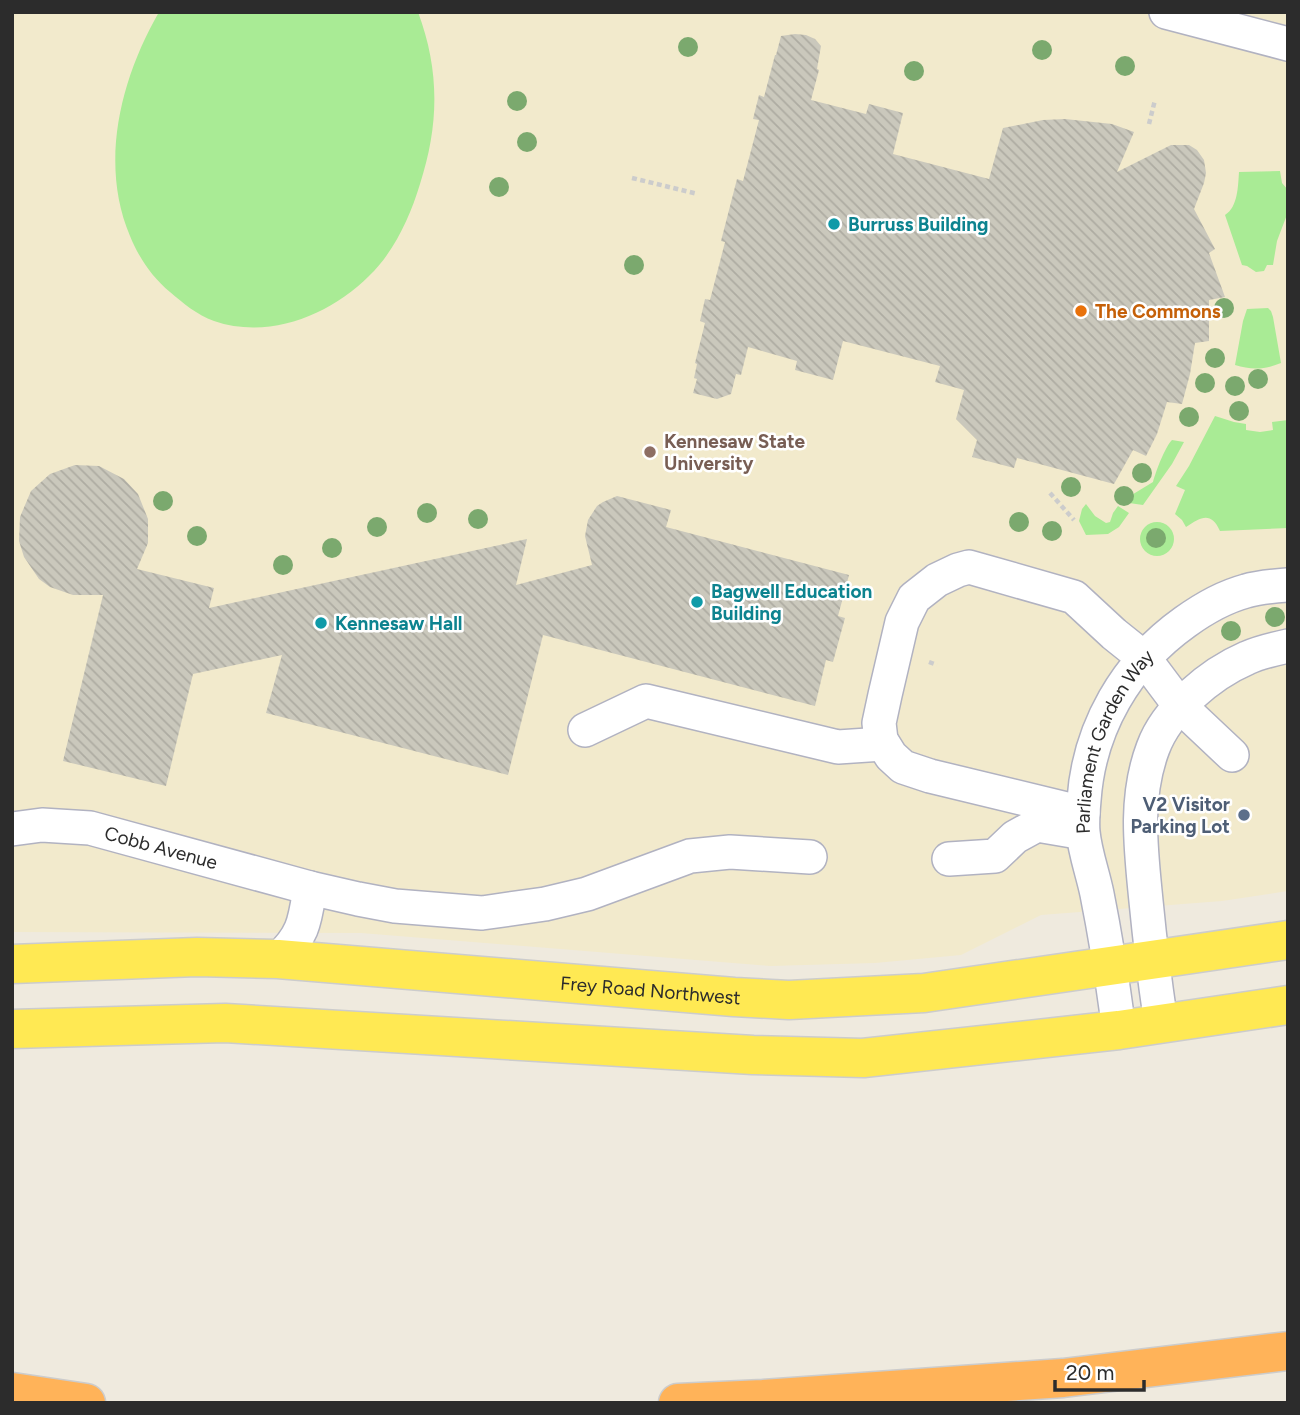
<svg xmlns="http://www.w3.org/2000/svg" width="1300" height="1415" font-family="Figtree,sans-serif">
<defs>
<pattern id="building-back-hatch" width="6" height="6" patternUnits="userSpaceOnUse" patternTransform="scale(1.75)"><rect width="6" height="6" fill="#cac8bc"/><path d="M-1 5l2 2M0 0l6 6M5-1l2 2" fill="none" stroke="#aeaca2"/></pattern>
</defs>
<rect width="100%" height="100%" fill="#efeade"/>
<!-- education -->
<path fill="#f2eacc" d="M 12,12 L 1288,12 L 1288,891 L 1222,901 L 1041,915 L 961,955 L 875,963 L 770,966 L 361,933 L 12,932 Z"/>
<!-- grass -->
<path fill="#a9eb95" d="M 159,12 L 418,12 C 440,71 439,125 420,184 C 410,217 394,252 369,276 C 330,315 269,340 214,321 C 197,315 183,303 170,292 C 152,277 139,258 130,236 C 99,163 121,78 159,12 Z
M 1280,171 L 1282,183 L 1288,190 L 1288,212 L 1277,241 L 1273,265 L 1267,265 L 1264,271 L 1256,272 L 1247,266 L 1242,265 L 1225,215 C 1238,207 1238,186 1239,172 Z
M 1268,308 L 1271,311 L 1273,317 L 1281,363 C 1264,370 1251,370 1235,365 L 1243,321 L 1247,309 Z
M 1215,416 L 1234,422 L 1246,424 L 1246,430 L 1260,432 L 1273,430 L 1272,422 L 1288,420 L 1288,528 L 1220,531 C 1211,511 1201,517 1186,527 L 1182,520 L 1175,514 L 1185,490 L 1176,486 L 1189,466 Z
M 1172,440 L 1184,442 L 1172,464 L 1143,505 L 1129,503 L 1127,501 L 1130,496 L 1153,482 C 1156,471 1165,447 1172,440 Z
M 1086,504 L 1095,516 L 1106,523 L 1110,522 L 1113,513 L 1118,506 L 1129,513 L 1119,527 L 1108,534 L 1086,535 L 1079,521 L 1082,509 Z
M1140 539a17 17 0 1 1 34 0a17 17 0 1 1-34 0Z"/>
<!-- building -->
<path fill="url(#building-back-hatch)" d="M 795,34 L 806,35 L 815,39 L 821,46 L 817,69 L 819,70 L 811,100 L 866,114 L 869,104 L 903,113 L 893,154 L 989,179 L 1003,128 L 1043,120 L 1065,119 L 1112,124 L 1134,132 L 1117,172 L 1171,145 L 1189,145 L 1197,150 L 1204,160 L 1206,173 L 1204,183 L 1194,209 L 1215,249 L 1209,253 L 1225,297 L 1209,300 L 1209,341 L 1195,343 L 1190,374 L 1182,404 L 1167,402 L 1157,434 L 1146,456 L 1133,450 L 1114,484 L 1017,458 L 1014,468 L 972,457 L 977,440 L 956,419 L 964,390 L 935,382 L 940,366 L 843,341 L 833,380 L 795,370 L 797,361 L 748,347 L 741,375 L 736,374 L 731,394 L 717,399 L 693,393 L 697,379 L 694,378 L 697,364 L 695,363 L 705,323 L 700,321 L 705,299 L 710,300 L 725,242 L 721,241 L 737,179 L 743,181 L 759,120 L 753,119 L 759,95 L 764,97 L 775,55 L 776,55 L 781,36 Z
M 75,465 L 99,466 L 124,479 L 138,494 L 148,519 L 148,543 L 137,569 L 214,588 L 209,608 L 527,539 L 516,585 L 592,565 L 585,536 L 588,520 L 597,506 L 603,502 L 617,496 L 671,510 L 666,527 L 849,575 L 838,616 L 845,618 L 833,662 L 826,660 L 815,706 L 543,635 L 508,775 L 266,713 L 282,655 L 193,674 L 166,786 L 63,761 L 103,595 L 73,595 L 50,587 L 39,579 L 24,557 L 19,541 L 20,517 L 31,491 L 50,474 Z"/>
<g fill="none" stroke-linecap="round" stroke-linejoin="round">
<!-- minor casing -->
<g stroke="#b1b2c1" stroke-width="36">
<g id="minor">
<path d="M 1166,12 L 1288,44"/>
<path d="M 585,730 L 646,701 L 838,747 L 883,744"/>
<path d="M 1083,813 L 930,776 L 903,767 L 891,756 L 881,740 L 879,723 L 885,695 L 902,622 L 914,598 L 937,580 L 958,570 L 969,567 L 1074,597 L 1114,634 L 1144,658 L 1180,706 L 1232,755"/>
<path id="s1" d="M 12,829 L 42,825 L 90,828 L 310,888 L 358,899 L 395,906 L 482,913 L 545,904 L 587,894 L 690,856 L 730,852 L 810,857"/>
<path d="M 949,859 L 995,856 L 1015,837 L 1037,825 L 1078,832"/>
<path d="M 278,959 C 304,936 305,920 310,888"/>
<path d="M 1161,1023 C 1155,983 1150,942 1146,901 C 1141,850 1134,798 1153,748 C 1167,710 1210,674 1247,658 C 1260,652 1274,649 1288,646"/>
<path id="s2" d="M 1119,1030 C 1113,984 1106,939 1097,894 C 1093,874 1085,853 1083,832 C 1082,822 1083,811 1084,800 C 1089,728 1126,664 1185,622 C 1203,609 1224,597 1246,591 C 1259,587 1274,586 1288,585"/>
</g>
</g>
<!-- major casing -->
<g stroke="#ccc" stroke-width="41">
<g id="major">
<path id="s3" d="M 12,964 L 197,957 L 278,959 L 734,997 L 789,1000 L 924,993 L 1288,940"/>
<path d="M 12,1029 L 225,1023 L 753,1055 L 863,1058 L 1119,1030 L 1288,1005"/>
</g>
</g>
<!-- highway casing -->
<g stroke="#ccc" stroke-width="41">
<path id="highway" d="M 12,1392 L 86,1403
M 678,1403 L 763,1399 L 1063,1378 L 1288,1351"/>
</g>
<!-- path -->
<path stroke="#ccc" stroke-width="4.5" stroke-dasharray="5 3.5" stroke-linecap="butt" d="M 1149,124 L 1155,100
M 632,178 L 698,194
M 1050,493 L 1074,520
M 929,662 L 937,665"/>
<!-- minor -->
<use href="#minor" stroke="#fff" stroke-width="33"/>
<!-- major -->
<use href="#major" stroke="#ffe953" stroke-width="38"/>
<!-- highway -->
<use href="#highway" stroke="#ffb359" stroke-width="38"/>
</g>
<!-- trees -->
<g fill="#7ba96e">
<circle cx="688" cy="47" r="10"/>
<circle cx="1042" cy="50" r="10"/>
<circle cx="1125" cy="66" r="10"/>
<circle cx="914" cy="71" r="10"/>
<circle cx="517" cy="101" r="10"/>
<circle cx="527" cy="142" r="10"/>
<circle cx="499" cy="187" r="10"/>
<circle cx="634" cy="265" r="10"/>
<circle cx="1224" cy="308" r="10"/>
<circle cx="1215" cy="358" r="10"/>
<circle cx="1258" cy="379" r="10"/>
<circle cx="1205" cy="383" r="10"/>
<circle cx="1235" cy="386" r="10"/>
<circle cx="1239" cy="411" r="10"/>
<circle cx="1189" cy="417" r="10"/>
<circle cx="1142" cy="473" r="10"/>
<circle cx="1071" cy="487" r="10"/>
<circle cx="1124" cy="496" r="10"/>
<circle cx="163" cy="501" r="10"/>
<circle cx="427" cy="513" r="10"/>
<circle cx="478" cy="519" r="10"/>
<circle cx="1019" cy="522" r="10"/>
<circle cx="377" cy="527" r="10"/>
<circle cx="1052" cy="531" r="10"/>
<circle cx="197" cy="536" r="10"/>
<circle cx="1156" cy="538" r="10"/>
<circle cx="332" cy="548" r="10"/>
<circle cx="283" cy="565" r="10"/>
<circle cx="1275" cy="617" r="10"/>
<circle cx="1231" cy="631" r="10"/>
</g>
<!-- markers -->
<g fill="#0f9aa8" stroke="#fff" stroke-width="2.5">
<circle cx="834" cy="224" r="7"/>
<circle cx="697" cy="602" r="7"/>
<circle cx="321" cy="623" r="7"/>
</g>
<circle fill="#e8710a" stroke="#fff" stroke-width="2.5" cx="1081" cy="311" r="7"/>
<circle fill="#8d6e63" stroke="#fff" stroke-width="2.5" cx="650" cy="452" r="7"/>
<circle fill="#5c6f8a" stroke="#fff" stroke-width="2.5" cx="1244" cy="815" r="7"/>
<g text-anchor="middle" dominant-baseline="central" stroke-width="5" stroke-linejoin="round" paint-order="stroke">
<!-- culture labels -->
<g font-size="19" font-weight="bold" fill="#0d838f" stroke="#fff" text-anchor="start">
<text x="848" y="224">Burruss Building</text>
<text x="711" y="591">Bagwell Education<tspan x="711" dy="22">Building</tspan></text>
<text x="335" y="623">Kennesaw Hall</text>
</g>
<!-- food labels -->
<g font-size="19" font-weight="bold" fill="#c56008" stroke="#fff" text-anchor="start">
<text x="1095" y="311">The Commons</text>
</g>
<!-- education labels -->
<g font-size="19" font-weight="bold" fill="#785e54" stroke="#fff" text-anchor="start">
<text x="664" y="441">Kennesaw State<tspan x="664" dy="22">University</tspan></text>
</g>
<!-- street labels -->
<g font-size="19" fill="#2c2c2c" stroke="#fff">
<text stroke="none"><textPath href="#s2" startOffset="299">Parliament Garden Way</textPath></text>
<text stroke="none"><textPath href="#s1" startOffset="152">Cobb Avenue</textPath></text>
<text stroke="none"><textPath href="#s3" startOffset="640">Frey Road Northwest</textPath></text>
</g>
<!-- service labels -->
<g font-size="19" font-weight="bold" fill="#4e5e75" stroke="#fff" text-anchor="end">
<text x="1230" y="804">V2 Visitor<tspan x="1230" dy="22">Parking Lot</tspan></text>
</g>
</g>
<!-- border -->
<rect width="1300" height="1415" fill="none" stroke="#2c2c2c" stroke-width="28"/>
<!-- scale -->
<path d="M1055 1380v10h89v-10" fill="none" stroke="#2c2c2c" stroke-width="3.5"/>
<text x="1066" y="1380" font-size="21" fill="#2c2c2c" stroke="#ffffff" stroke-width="5" paint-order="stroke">20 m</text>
</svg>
